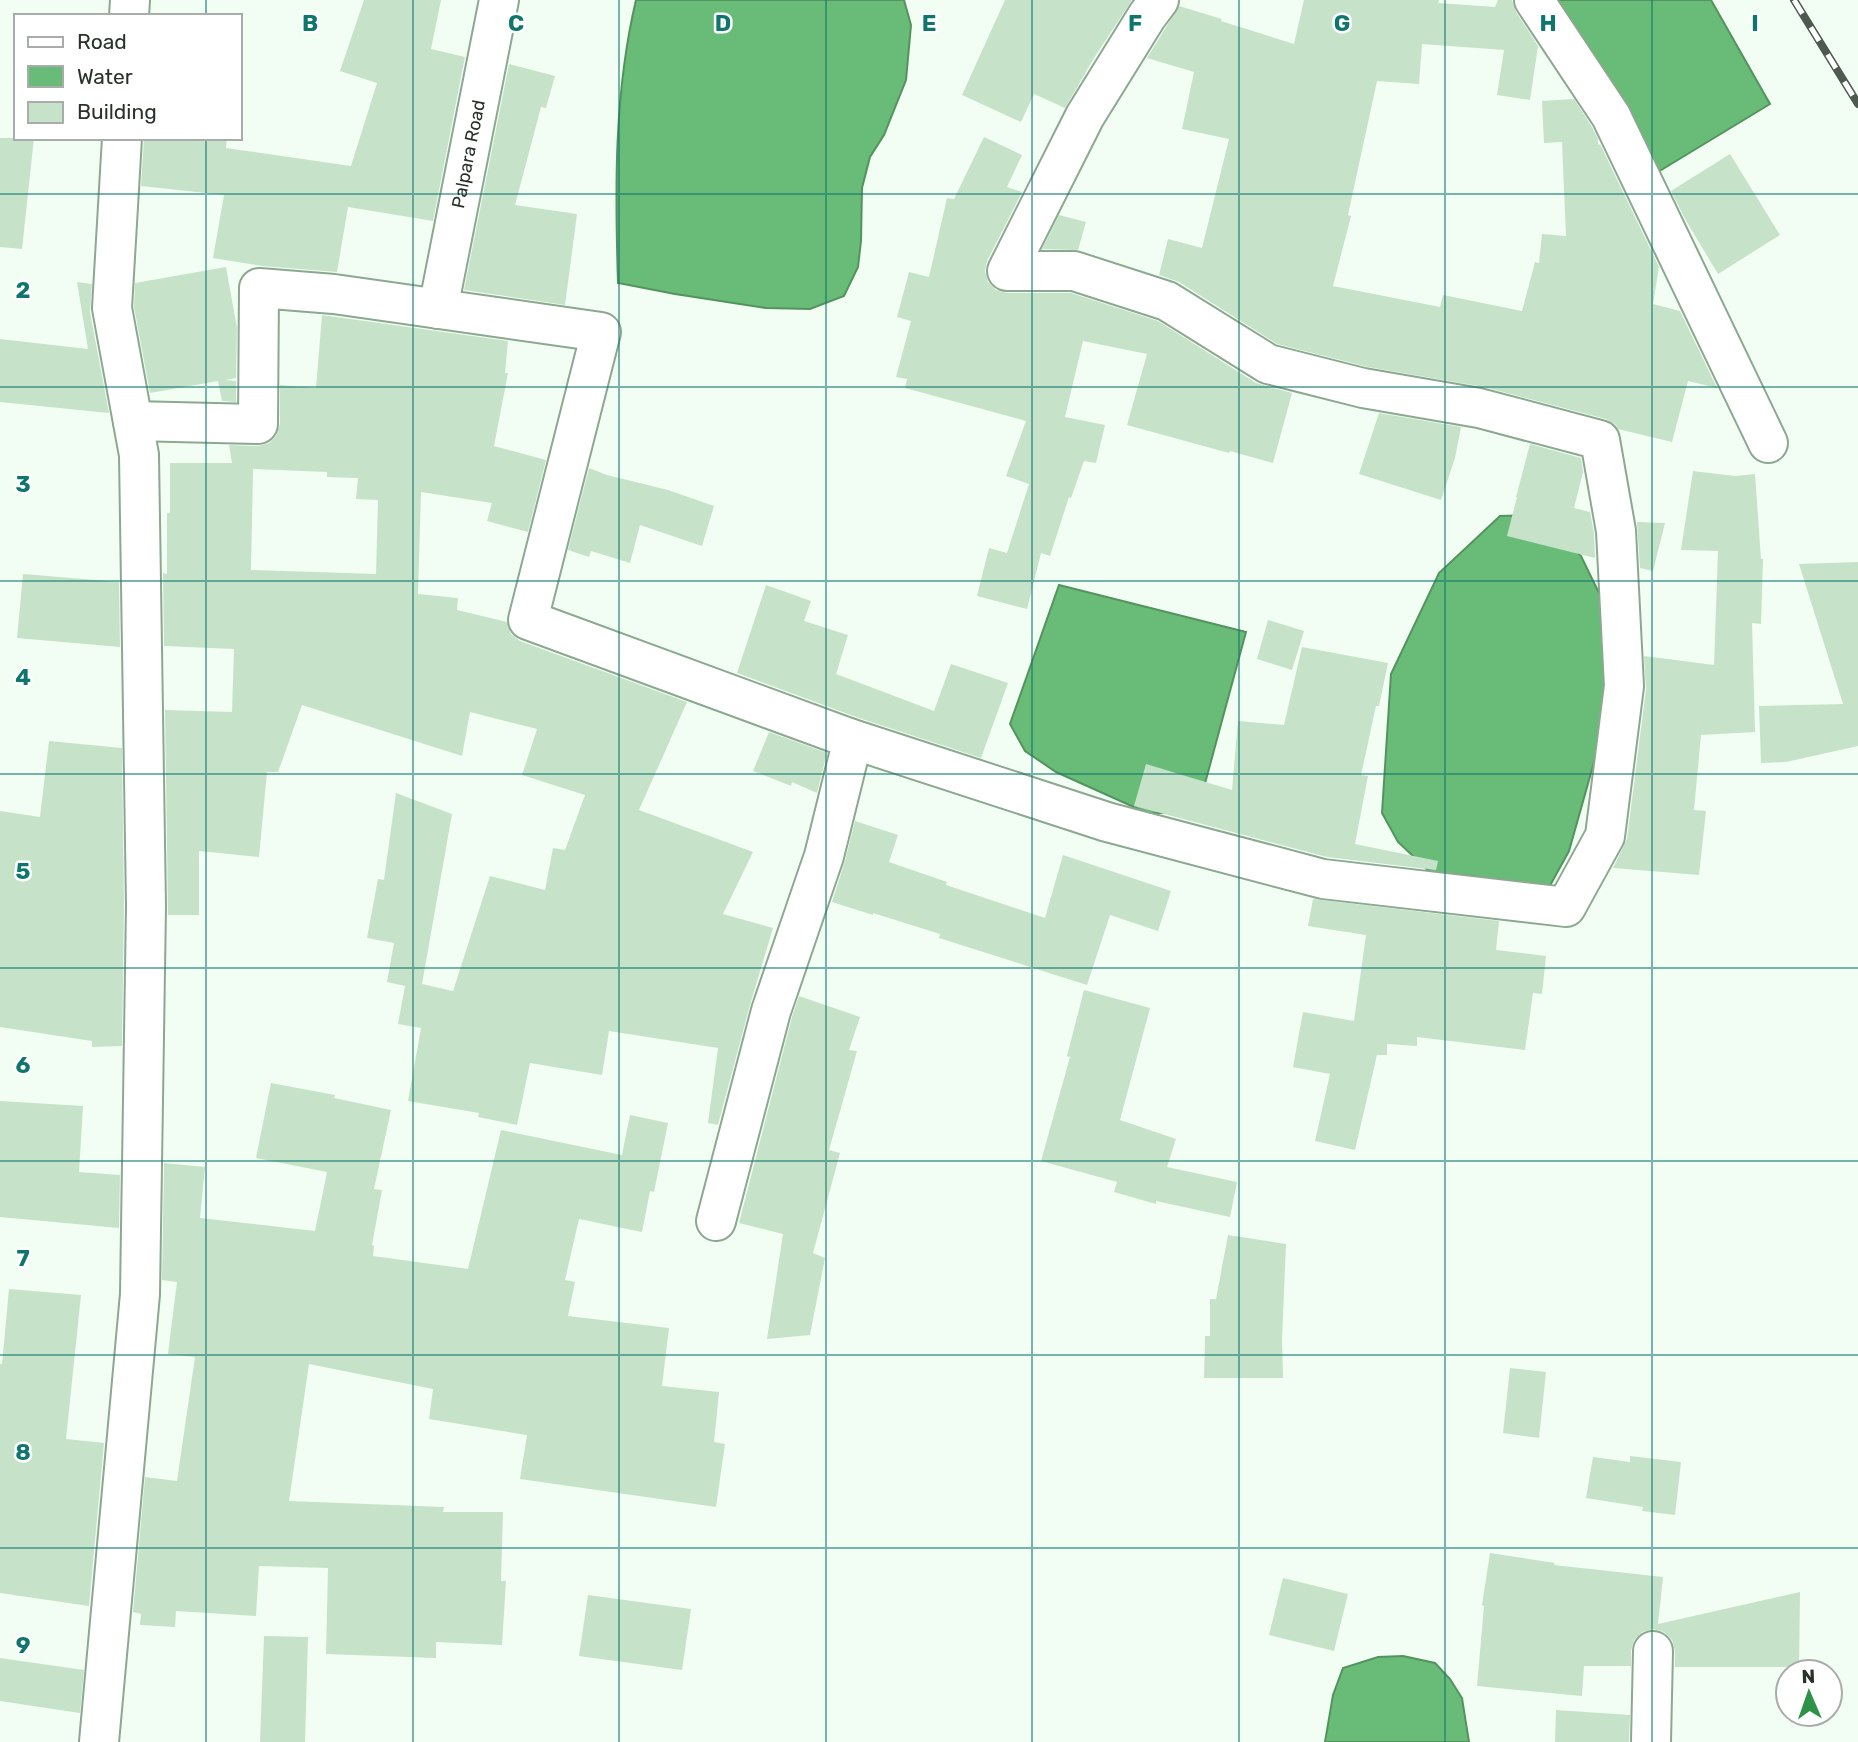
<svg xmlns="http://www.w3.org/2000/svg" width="1858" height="1742" font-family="Rubik,sans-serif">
<rect width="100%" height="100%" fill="#f2fef3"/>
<!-- water -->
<path fill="#68bc77" stroke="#54935f" stroke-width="2" d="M 636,0 L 904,0 L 911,25 L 906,80 L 884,135 L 870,157 L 862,188 L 861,241 L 858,267 L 844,296 L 810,309 L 766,308 L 675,294 L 618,283 C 615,188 614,93 636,0 Z
M 1539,0 L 1711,0 L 1770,104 L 1653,175 Z
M 1541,515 L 1581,556 L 1602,599 L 1610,654 L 1604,727 L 1569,851 L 1546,893 L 1515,888 L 1474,876 L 1432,874 L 1398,842 L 1382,813 L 1391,674 L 1439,573 L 1500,516 Z
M 1059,585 L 1246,632 L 1197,813 L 1147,813 L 1056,772 L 1025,751 L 1010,724 Z
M 1403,1656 L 1435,1663 L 1450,1679 L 1462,1698 L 1469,1742 L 1325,1742 L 1333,1695 L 1343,1668 L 1378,1657 Z"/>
<!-- building -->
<path fill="#c6e3c9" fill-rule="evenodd" d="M 364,0 L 441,0 L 431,49 L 465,57 L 433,221 L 348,207 L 337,272 L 262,266 L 213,258 L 224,195 L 141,186 L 144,138 L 227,138 L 226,148 L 351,166 L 377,83 L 340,71 Z
M 1005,0 L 1132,0 L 1094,58 L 1065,108 L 1034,94 L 1021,122 L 962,95 Z
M 1304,0 L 1439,0 L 1438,3 L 1495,7 L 1498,0 L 1512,0 L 1516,12 L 1538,46 L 1530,100 L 1497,95 L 1504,50 L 1422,44 L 1419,84 L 1377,81 L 1348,215 L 1351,216 L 1333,286 L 1440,307 L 1443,295 L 1522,311 L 1535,262 L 1539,263 L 1542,234 L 1566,236 L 1562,142 L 1544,143 L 1542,101 L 1574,99 L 1592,127 L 1598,139 L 1598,145 L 1600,144 L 1659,267 L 1653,304 L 1680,311 L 1717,388 L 1688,381 L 1672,442 L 1618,429 L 1616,425 L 1606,419 L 1484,387 L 1368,367 L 1277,344 L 1179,282 L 1159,275 L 1168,239 L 1202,248 L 1229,139 L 1182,129 L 1194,72 L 1147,58 L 1179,6 L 1222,19 L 1221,21 L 1294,44 Z
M 509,64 L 555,76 L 546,108 L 541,107 L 515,205 L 577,214 L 565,305 L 464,290 Z
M 984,137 L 1022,155 L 1007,187 L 1022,192 L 987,261 L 985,271 L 988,282 L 996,290 L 1007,293 L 1071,293 L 1158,321 L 1256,383 L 1292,393 L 1273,463 L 1230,451 L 1229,453 L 1127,425 L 1147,354 L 1083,341 L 1065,417 L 1105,425 L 1096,463 L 1084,461 L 1071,498 L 1069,497 L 1050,556 L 1041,553 L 1027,609 L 977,596 L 989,548 L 1007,553 L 1029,484 L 1006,476 L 1026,421 L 905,388 L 907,379 L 896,377 L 911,321 L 897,317 L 909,272 L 929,277 L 947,198 L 954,199 Z
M 0,138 L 34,138 L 22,249 L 0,247 Z
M 1730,154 L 1780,235 L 1718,274 L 1685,219 L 1671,191 Z
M 1059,215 L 1086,222 L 1078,250 L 1042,249 Z
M 226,267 L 237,328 L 236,378 L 225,380 L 236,381 L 236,402 L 222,401 L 218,381 L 150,393 L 134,307 L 135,283 Z
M 77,282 L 92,284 L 90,312 L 109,413 L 0,402 L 0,339 L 88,349 Z
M 322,315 L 508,341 L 505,373 L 508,373 L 494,446 L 546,460 L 528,532 L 487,521 L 492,503 L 421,492 L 418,594 L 458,598 L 457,610 L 507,622 L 511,634 L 520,641 L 687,702 L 639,810 L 753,852 L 723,914 L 773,928 L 750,1005 L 718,1125 L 708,1123 L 718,1048 L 609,1031 L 602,1075 L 530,1063 L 517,1125 L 478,1117 L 479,1113 L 408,1101 L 421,1028 L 398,1024 L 405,986 L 387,982 L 394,943 L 367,938 L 378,879 L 384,880 L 396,793 L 452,814 L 422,984 L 453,991 L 490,876 L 545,890 L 553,848 L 565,850 L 585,795 L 522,775 L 537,729 L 470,712 L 462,756 L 302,705 L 278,772 L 267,772 L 259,857 L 199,851 L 199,915 L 168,915 L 165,710 L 232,712 L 234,649 L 164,646 L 163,573 L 167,574 L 167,513 L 170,513 L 170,463 L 232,463 L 229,445 L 258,446 L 269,443 L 276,436 L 280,424 L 280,385 L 316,388 ZM 253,469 L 327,472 L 327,477 L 358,478 L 356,499 L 378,500 L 376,574 L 251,570 Z
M 1379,413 L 1461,427 L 1455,458 L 1441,500 L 1359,474 Z
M 1530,444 L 1581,458 L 1583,472 L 1574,508 L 1590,512 L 1594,533 L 1595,558 L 1507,536 L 1517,497 L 1516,497 Z
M 589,468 L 607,475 L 668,490 L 714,506 L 702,546 L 640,525 L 630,563 L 591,551 L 589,557 L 568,550 Z
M 1693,471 L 1735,476 L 1755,474 L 1761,559 L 1763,559 L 1761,624 L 1752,623 L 1755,732 L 1701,735 L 1694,810 L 1706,811 L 1699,875 L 1613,868 L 1627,839 L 1646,689 L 1644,656 L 1714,665 L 1718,551 L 1681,550 Z
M 1637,522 L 1665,523 L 1653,571 L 1640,568 Z
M 1858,562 L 1858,746 L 1786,762 L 1761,763 L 1759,706 L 1843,704 L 1799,564 Z
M 23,574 L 119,582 L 120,647 L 17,638 Z
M 766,585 L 811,601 L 804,621 L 848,635 L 836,674 L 934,711 L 951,664 L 1008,683 L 981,758 L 856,717 L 737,673 Z
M 1268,620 L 1304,631 L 1292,670 L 1257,659 Z
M 1302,647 L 1388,663 L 1379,706 L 1376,706 L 1361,775 L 1368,776 L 1355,844 L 1438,861 L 1436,870 L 1327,857 L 1134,806 L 1146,764 L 1232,790 L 1238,721 L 1284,725 Z
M 769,732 L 827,753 L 817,793 L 792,782 L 791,786 L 753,771 Z
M 49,741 L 122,748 L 124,906 L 122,1046 L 92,1047 L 92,1041 L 0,1027 L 0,811 L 40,817 Z
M 855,821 L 898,835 L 889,862 L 947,882 L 946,885 L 1045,918 L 1063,855 L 1171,891 L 1158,931 L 1110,915 L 1087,985 L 939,938 L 940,934 L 873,913 L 873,915 L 832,902 L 845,861 Z
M 1313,899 L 1499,921 L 1496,950 L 1546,956 L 1542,994 L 1533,993 L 1525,1050 L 1417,1037 L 1417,1046 L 1387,1044 L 1387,1055 L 1377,1055 L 1355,1150 L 1315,1141 L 1330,1074 L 1293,1067 L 1303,1012 L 1354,1021 L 1366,935 L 1308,926 Z
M 1084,990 L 1150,1008 L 1120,1120 L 1176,1139 L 1167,1167 L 1237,1182 L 1230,1217 L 1156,1201 L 1156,1204 L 1114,1192 L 1117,1182 L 1041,1161 L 1070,1057 L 1067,1056 Z
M 799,996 L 860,1017 L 849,1050 L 857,1051 L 829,1150 L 840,1153 L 813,1253 L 825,1258 L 810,1335 L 767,1339 L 783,1234 L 739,1223 L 792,1017 Z
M 271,1083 L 335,1095 L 334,1098 L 391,1110 L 374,1189 L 382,1190 L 372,1245 L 374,1246 L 373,1256 L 468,1269 L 501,1130 L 622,1155 L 630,1115 L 668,1123 L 654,1192 L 650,1191 L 642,1232 L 579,1219 L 565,1280 L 575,1282 L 568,1316 L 669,1328 L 662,1386 L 719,1392 L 714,1442 L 725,1444 L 716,1507 L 520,1479 L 527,1435 L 429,1419 L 433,1389 L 309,1364 L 289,1501 L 444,1507 L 443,1512 L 503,1512 L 501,1581 L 506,1581 L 502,1645 L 436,1642 L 436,1658 L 326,1654 L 328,1568 L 259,1566 L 256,1616 L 176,1611 L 175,1627 L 140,1625 L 141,1614 L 133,1612 L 145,1477 L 177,1481 L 195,1357 L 168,1354 L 177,1282 L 162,1280 L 164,1163 L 205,1167 L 200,1218 L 315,1231 L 327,1172 L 256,1158 Z
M 0,1101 L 83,1106 L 79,1172 L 120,1175 L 119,1228 L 0,1217 Z
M 1228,1235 L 1286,1244 L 1282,1339 L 1283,1378 L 1204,1378 L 1205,1336 L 1210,1336 L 1210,1299 L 1216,1299 Z
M 9,1289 L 81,1295 L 66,1439 L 104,1443 L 89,1606 L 0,1593 L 0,1364 L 2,1364 Z
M 1510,1368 L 1546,1372 L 1539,1438 L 1503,1433 Z
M 1630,1456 L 1681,1462 L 1675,1515 L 1642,1511 L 1643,1507 L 1586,1498 L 1593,1457 L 1630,1462 Z
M 1490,1553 L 1555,1563 L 1554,1565 L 1663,1577 L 1658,1624 L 1800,1592 L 1799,1667 L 1675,1667 L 1675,1651 L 1672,1640 L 1664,1632 L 1653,1629 L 1642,1632 L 1634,1640 L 1631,1651 L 1631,1666 L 1584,1666 L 1582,1696 L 1477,1686 L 1484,1606 L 1482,1605 Z
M 1283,1578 L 1348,1594 L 1334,1651 L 1269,1635 Z
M 588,1595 L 691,1609 L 682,1670 L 579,1656 Z
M 264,1636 L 308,1637 L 305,1742 L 260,1742 Z
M 0,1658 L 84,1670 L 80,1713 L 0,1701 Z
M 1556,1710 L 1630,1715 L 1629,1742 L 1555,1742 Z"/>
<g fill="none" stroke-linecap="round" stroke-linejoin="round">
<!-- minor casing -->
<g stroke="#8ca890" stroke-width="42">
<g id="minor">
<path d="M 1534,0 L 1611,116 L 1768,443"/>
<path d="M 129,16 L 130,0"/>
<path id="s1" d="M 438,309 L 499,0"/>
<path d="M 133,421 L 258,424 L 259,288 L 334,294 L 601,332 L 528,620 L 849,738 L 1107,822 L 1323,879 L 1566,907 L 1605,836 L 1624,686 L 1616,531 L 1600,440 L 1479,408 L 1363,388 L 1268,364 L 1167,301 L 1074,271 L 1007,271 L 1085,116 L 1147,16 L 1159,0"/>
<path d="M 716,1221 L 771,1011 L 824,856 L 850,751 L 849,738"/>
<path d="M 99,1742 L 140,1294 L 146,906 L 139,455 L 112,308 L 122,138"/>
<path d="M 1651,1742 L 1653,1651"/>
</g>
</g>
<!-- minor -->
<use href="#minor" stroke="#fff" stroke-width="38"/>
<!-- rail casing -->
<g stroke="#4e594f" stroke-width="8">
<path id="rail" d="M 1794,0 L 1858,104"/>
</g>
<!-- rail -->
<use href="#rail" stroke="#fff" stroke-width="5" stroke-dasharray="16" stroke-linecap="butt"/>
</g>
<!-- grid -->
<path fill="none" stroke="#0f766e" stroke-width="2" stroke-opacity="0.55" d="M 206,0 L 206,16M 413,0 L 413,1742M 619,0 L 619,1742M 826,0 L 826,1742M 1032,0 L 1032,1742M 1239,0 L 1239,1742M 1445,0 L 1445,1742M 1652,0 L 1652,1742M 206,138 L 206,1742M 0,194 L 1858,194M 0,387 L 1858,387M 0,581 L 1858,581M 0,774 L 1858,774M 0,968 L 1858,968M 0,1161 L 1858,1161M 0,1355 L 1858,1355M 0,1548 L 1858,1548"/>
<g text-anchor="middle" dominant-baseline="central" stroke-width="5" stroke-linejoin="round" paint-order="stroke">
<!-- street labels -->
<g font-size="18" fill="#273228" stroke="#fff">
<text stroke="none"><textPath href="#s1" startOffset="158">Palpara Road</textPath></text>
</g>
</g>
<g font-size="23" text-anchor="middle" font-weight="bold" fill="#0f766e" stroke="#fff" stroke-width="5" stroke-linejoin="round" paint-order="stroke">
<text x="310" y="31">B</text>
<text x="516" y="31">C</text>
<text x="723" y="31">D</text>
<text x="929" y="31">E</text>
<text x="1135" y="31">F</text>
<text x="1342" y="31">G</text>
<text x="1548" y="31">H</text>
<text x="1755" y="31">I</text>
<text x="23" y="298">2</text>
<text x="23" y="492">3</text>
<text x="23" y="685">4</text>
<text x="23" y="879">5</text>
<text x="23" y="1073">6</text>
<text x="23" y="1266">7</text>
<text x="23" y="1460">8</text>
<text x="23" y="1653">9</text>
</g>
<!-- legend -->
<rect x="14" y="14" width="228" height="126" fill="#ffffff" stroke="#a9ada9" stroke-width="2"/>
<rect x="28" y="37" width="35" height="10" fill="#ffffff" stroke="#a9ada9" stroke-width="2"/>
<text x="77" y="49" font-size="21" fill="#273228">Road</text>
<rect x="28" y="66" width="35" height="21" fill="#68bc77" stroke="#a9ada9" stroke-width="2"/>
<text x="77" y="84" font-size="21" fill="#273228">Water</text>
<rect x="28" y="102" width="35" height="21" fill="#c6e3c9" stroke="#a9ada9" stroke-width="2"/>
<text x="77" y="119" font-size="21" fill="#273228">Building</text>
<!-- north arrow -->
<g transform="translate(1809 1693) rotate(358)"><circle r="33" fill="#ffffff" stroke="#a9ada9" stroke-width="2"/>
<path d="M0-5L12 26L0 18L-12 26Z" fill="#2e9248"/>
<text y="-10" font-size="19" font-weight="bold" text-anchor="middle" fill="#273228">N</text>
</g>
</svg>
